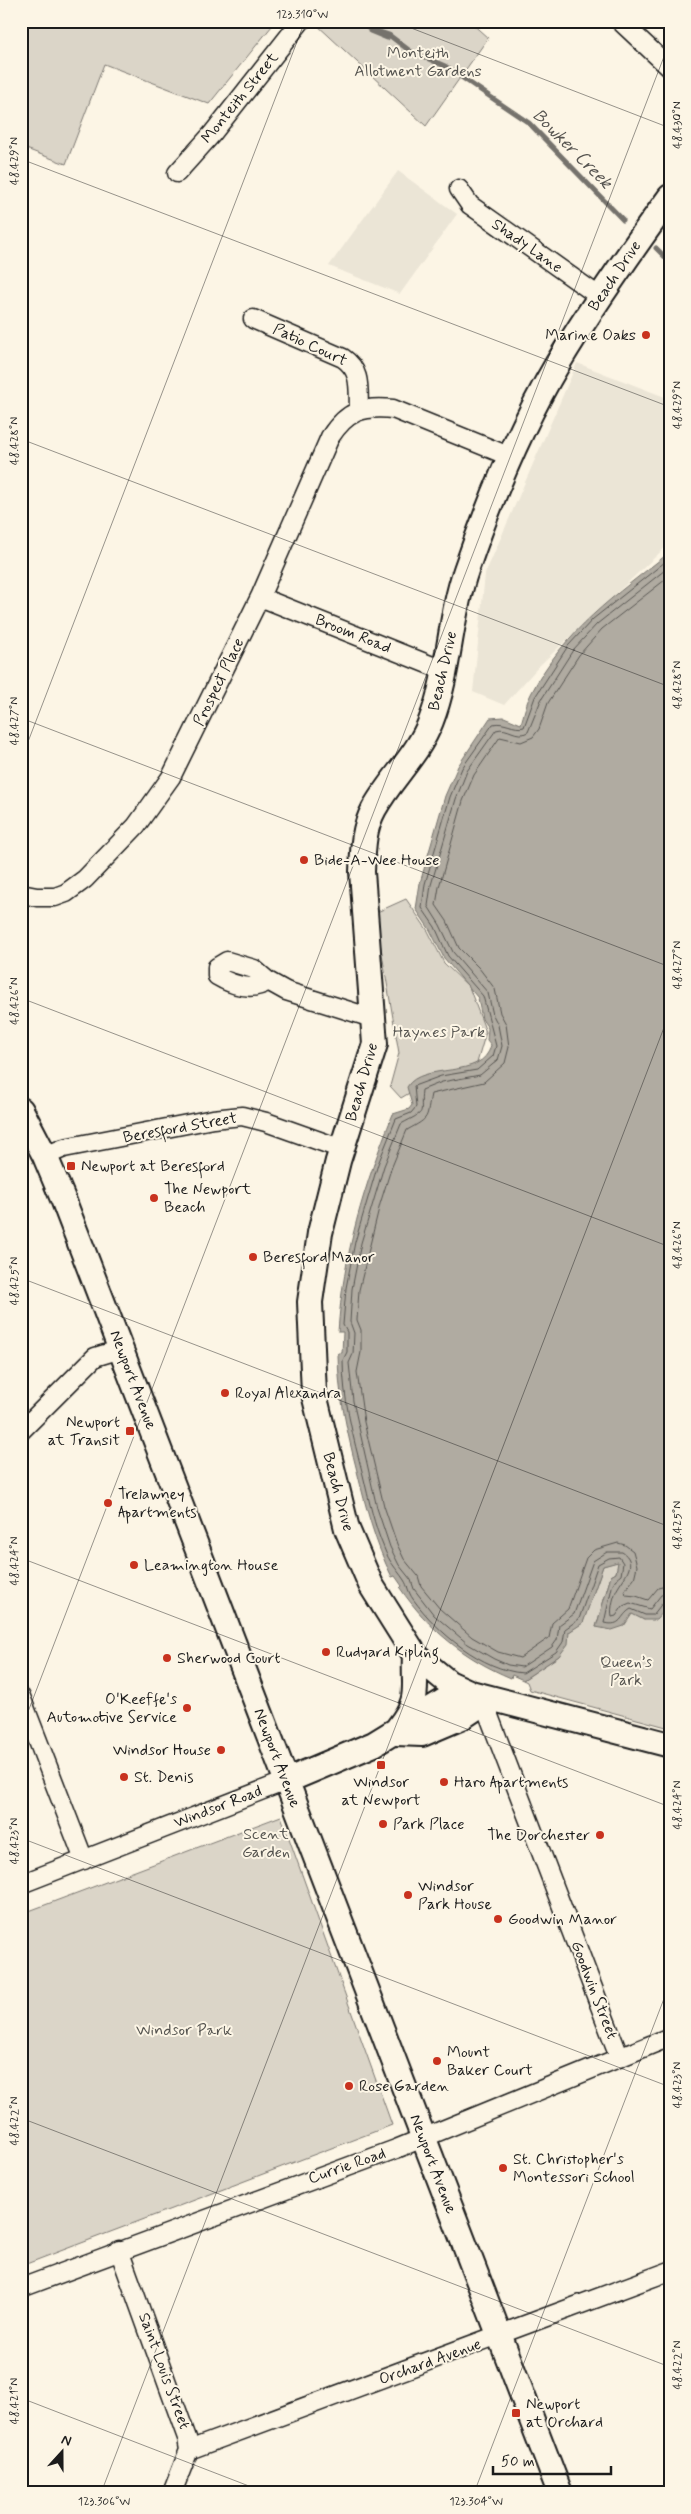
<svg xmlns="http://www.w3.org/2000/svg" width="691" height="2514" font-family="Mynerve,sans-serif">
<rect width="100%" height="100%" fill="#fcf5e5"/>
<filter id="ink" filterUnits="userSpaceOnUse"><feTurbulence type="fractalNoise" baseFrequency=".02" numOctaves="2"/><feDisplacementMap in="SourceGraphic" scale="10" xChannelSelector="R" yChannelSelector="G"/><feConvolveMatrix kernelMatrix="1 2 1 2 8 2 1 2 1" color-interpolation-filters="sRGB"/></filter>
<g filter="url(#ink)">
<!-- built -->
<path fill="#ebe5d6" d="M 398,171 L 457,214 L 400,294 L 329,266 Z
M 577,363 L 670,399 L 670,543 L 540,665 L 504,705 L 473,692 L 485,574 Z"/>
<!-- green -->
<path fill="#dbd5c8" stroke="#7c7872" d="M 21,21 L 276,21 L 209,104 L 104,64 L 66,164 L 21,147 Z
M 318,21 L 469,21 L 488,38 L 426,126 L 316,24 Z
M 406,899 L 428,931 L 444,963 L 469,987 L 486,1032 L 474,1073 L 416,1089 L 401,1098 L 390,1086 L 399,1053 L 375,913 Z
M 619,1561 L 616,1573 L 611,1576 L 596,1627 L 632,1613 L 644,1620 L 665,1610 L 670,1600 L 670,1728 L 530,1690 L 527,1682 L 523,1680 L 559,1656 L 569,1632 L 583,1622 L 603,1566 Z
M 281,1816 L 392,2125 L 21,2266 L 21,1914 Z"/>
<!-- water -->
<path fill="#b0aba1" stroke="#75726c" d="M 670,552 L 670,1600 L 665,1610 L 656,1620 L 644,1620 L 632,1614 L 624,1626 L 612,1630 L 596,1627 L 611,1576 L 616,1573 L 618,1562 L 603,1566 L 583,1623 L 569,1632 L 568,1644 L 559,1656 L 523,1680 L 512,1675 L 511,1678 C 465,1659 428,1629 400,1588 L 402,1586 L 395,1576 L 392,1577 C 375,1543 366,1508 357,1471 C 347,1432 338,1393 338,1353 L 342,1353 L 343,1332 L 338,1332 C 343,1255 364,1185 393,1114 L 409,1109 L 412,1105 L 407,1087 C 422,1061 483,1081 491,1045 L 487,1040 L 488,1028 L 482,1019 L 478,998 L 444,958 L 430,930 L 416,909 L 420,883 L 445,796 L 458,766 L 490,718 L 504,717 L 521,724 C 524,714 526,703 531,694 C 562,632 617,594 670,552 Z"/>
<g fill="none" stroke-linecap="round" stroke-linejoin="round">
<!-- shore -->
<path stroke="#575551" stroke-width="1" d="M 670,558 L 593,619 L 568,646 L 535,697 L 524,727 C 514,730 504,721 493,724 L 462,768 L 450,797 L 425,884 L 422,908 L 435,927 L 448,956 L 483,996 L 496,1046 L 493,1056 L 477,1070 L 441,1076 L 414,1086 L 416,1107 L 411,1113 L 396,1119 L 378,1164 L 355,1242 L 346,1288 L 343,1325 L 347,1332 L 347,1352 L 343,1360 C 343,1399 353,1437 363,1475 C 369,1500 374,1525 384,1548 C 389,1562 396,1568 404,1580 C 408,1586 408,1592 413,1599 C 438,1633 482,1670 523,1673 L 556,1652 L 563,1642 L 565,1629 L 579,1619 L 598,1564 L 609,1558 L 619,1557 L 623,1563 L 621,1575 L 615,1580 L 612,1587 L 604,1623 C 623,1627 619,1616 631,1609 L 645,1615 L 653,1615 L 664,1601 L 670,1599
M 670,566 L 597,624 L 573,650 L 541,700 L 528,732 C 516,739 508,726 496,730 L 467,771 L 456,799 L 431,885 L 428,906 L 440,925 L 453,952 L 488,993 L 493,1015 L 498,1025 L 502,1046 L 498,1060 L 480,1075 L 442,1082 L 422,1090 C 419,1117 429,1109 401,1124 L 384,1166 L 361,1243 L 352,1289 L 350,1322 L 354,1333 L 353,1354 L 349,1363 L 353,1401 L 377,1508 L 390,1547 L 399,1565 L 411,1580 L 414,1589 L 434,1615 L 468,1644 L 494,1659 L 508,1665 L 522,1667 L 552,1647 L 557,1640 L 559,1625 L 574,1614 L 593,1561 L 607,1552 L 622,1552 C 638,1562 625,1576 619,1586 C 614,1593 610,1609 612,1617 L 616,1616 L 623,1606 L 630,1603 L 650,1609 L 661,1595 L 670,1593
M 670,576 L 602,629 L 579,655 L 548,703 L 539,729 L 533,737 L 521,742 L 500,737 L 474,775 L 463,801 L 439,887 L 436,905 L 447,921 L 459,948 L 479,968 L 495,989 L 500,1013 L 506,1024 L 509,1047 L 505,1063 L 484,1082 L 431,1094 C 426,1119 431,1117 407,1130 L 391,1169 L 380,1204 L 359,1290 L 357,1320 L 361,1330 L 361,1352 L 357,1372 L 364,1422 L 384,1506 L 397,1544 L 404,1559 L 418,1576 L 421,1586 L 440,1609 L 472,1637 L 498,1652 L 520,1658 L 549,1638 L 552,1623 L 568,1609 L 586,1558 L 594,1550 L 618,1543 L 625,1545 L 633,1551 L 637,1566 L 634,1579 L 625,1590 L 626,1595 L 636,1596 L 648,1600 L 658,1588 L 670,1585"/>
<!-- stream -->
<path stroke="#75726c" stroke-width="5" d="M 358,21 L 368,28 L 389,35 L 410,51 L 445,66 L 529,123 L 623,220
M 370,31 L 387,38
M 656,248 L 670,262"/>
<!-- street casing -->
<g stroke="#1c1c1c" stroke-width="21">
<path id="street" d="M 620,21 L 670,68
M 177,173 L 212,134 L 301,21
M 459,189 L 470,205 L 600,297
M 253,319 L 343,358 C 362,371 358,389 359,410
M 260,597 L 445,671
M 21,894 L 37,897 L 55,897 L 66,893 L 85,879 L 136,826 L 171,777 L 260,597 L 330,437 C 347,411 362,406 393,409 L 511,457
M 268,981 C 252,992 232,985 217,976 L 217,967 L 227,961 L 254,969 L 268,981 L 286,991 L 375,1019
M 45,1156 L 64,1148 L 213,1119 L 242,1116 L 266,1122 L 342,1149
M 21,1431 L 95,1357 L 121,1349
M 21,1697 L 84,1860
M 489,1699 L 489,1716 L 619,2056
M 21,1884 L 286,1781
M 119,2250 L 187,2438 L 189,2450 L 172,2493
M 21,2288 L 396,2149 L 670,2037
M 189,2450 L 670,2271"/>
</g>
<!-- secondary casing -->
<g stroke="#1c1c1c" stroke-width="28">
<path id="secondary" d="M 670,197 C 631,251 592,306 558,363 C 520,427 490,500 466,570 C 449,619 450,672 431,721 C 418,755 391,778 374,809 C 363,829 363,850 362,872 L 375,1044 L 338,1161 L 320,1233 L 310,1302 L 314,1394 L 347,1529 L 371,1585 L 415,1655 L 449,1683 L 471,1693 L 670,1745
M 21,1110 L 45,1156 L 63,1199 L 560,2493
M 398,1728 C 422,1698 413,1689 415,1655
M 396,1733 L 422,1734 L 462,1717 L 489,1699
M 286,1781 L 374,1744 L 462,1690"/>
</g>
<!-- street -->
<use href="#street" stroke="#fcf5e5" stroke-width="18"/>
<!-- secondary -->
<use href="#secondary" stroke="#fcf5e5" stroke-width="24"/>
</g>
</g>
<!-- ticks -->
<path fill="none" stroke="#1c1c1c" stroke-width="1" stroke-opacity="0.45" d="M 393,21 L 670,128M 21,159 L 670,407M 21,439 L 670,687M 21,718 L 670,967M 21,760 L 305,21M 21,998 L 670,1247M 21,1278 L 670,1527M 21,1558 L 670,1807M 21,1730 L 670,41M 21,1838 L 670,2087M 21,2118 L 670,2367M 21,2398 L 267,2493M 101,2493 L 670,1012M 474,2493 L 670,1983"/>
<!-- markers -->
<g fill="#c8321e" stroke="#fcf5e5" stroke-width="2">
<circle cx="646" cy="335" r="5"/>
<circle cx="304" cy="860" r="5"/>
<rect x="66" y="1161" width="10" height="10" rx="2.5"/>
<circle cx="154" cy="1198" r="5"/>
<circle cx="253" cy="1257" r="5"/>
<circle cx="225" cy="1393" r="5"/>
<rect x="125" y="1426" width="10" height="10" rx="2.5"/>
<circle cx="108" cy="1503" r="5"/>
<circle cx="134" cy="1565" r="5"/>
<circle cx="326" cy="1652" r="5"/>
<circle cx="167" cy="1658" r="5"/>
<circle cx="187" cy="1708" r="5"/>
<circle cx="221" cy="1750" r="5"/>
<rect x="376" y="1760" width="10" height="10" rx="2.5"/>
<circle cx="124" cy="1777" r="5"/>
<circle cx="444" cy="1782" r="5"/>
<circle cx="383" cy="1824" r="5"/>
<circle cx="600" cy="1835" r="5"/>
<circle cx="408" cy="1895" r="5"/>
<circle cx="498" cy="1919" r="5"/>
<circle cx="437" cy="2061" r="5"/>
<circle cx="349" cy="2086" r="5"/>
<circle cx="503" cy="2168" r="5"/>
<rect x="511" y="2408" width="10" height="10" rx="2.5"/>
</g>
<g text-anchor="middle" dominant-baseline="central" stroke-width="4" stroke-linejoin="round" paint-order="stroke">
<!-- park labels -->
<g font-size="16" fill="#555450" stroke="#fcf5e5">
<text x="418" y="53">Monteith<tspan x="418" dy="18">Allotment Gardens</tspan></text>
<text x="439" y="1032">Haynes Park</text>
<text x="626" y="1662">Queen’s<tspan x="626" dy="18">Park</tspan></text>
<text x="266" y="1834">Scent<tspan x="266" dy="18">Garden</tspan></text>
<text x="184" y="2030">Windsor Park</text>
</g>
<!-- street labels -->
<g font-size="16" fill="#1c1c1c" stroke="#fcf5e5">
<text transform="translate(240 98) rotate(-51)">Monteith Street</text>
<text transform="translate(527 246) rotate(35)">Shady Lane</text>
<text transform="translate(615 276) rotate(-56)">Beach Drive</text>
<text transform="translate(310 345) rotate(25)">Patio Court</text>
<text transform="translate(353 634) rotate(22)">Broom Road</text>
<text transform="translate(443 671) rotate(-77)">Beach Drive</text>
<text transform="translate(219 682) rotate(-64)">Prospect Place</text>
<text transform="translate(362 1082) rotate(-74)">Beach Drive</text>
<text transform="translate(180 1128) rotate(-10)">Beresford Street</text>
<text transform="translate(133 1380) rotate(69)">Newport Avenue</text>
<text transform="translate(338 1492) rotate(75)">Beach Drive</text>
<text transform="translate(277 1758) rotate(69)">Newport Avenue</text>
<text transform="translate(218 1807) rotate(-21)">Windsor Road</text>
<text transform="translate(594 1990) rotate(69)">Goodwin Street</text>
<text transform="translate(433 2164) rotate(69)">Newport Avenue</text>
<text transform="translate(347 2166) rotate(-19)">Currie Road</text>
<text transform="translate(430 2362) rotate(-20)">Orchard Avenue</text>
<text transform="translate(164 2371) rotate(70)">Saint Louis Street</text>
</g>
<!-- poi labels -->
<g font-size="16" fill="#1c1c1c" stroke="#fcf5e5" text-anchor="start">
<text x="636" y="335" text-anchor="end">Marine Oaks</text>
<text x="314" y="860">Bide-A-Wee House</text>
<text x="81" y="1166">Newport at Beresford</text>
<text x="164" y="1189">The Newport<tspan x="164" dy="18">Beach</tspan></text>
<text x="263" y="1257">Beresford Manor</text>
<text x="235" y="1393">Royal Alexandra</text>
<text x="120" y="1422" text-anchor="end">Newport<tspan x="120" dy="18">at Transit</tspan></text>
<text x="118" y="1494">Trelawney<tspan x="118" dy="18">Apartments</tspan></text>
<text x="144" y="1565">Leamington House</text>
<text x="336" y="1652">Rudyard Kipling</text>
<text x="177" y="1658">Sherwood Court</text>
<text x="177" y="1699" text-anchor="end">O'Keeffe's<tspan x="177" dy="18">Automotive Service</tspan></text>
<text x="211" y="1750" text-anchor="end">Windsor House</text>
<text x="134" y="1777">St. Denis</text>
<text x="381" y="1782" text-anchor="middle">Windsor<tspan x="381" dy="18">at Newport</tspan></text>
<text x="454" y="1782">Haro Apartments</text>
<text x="393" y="1824">Park Place</text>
<text x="590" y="1835" text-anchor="end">The Dorchester</text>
<text x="418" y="1886">Windsor<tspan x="418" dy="18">Park House</tspan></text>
<text x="508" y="1919">Goodwin Manor</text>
<text x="447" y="2052">Mount<tspan x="447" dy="18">Baker Court</tspan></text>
<text x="359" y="2086">Rose Garden</text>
<text x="513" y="2159">St. Christopher's<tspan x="513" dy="18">Montessori School</tspan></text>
<text x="526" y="2404">Newport<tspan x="526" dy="18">at Orchard</tspan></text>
</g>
<!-- water labels -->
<g font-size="18" font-style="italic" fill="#575551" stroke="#fcf5e5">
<text transform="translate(572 149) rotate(45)">Bowker Creek</text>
</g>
</g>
<!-- margin -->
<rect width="691" height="2514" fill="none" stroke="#fcf5e5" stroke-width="55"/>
<!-- north arrow -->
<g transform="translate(62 2452) rotate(21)" stroke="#fcf5e5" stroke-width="4" paint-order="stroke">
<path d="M0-4L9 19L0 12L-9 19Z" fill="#1c1c1c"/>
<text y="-8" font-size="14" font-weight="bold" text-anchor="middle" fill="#1c1c1c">N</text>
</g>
<!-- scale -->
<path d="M493 2466v8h118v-8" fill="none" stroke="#1c1c1c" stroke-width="2.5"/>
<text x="501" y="2466" font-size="15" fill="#1c1c1c" stroke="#fcf5e5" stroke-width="4" paint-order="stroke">50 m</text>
<rect x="28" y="28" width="636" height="2458" fill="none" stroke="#1c1c1c" stroke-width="2"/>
<g font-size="12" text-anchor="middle" fill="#1c1c1c">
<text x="302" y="18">123.310°W</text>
<text transform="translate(677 125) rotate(-90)" y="4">48.430°N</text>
<text transform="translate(14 161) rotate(-90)" y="4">48.429°N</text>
<text transform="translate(677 405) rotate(-90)" y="4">48.429°N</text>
<text transform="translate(14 441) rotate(-90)" y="4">48.428°N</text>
<text transform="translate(677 685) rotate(-90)" y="4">48.428°N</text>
<text transform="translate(14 721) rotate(-90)" y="4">48.427°N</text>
<text transform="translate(677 965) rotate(-90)" y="4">48.427°N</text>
<text transform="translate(14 1001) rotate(-90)" y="4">48.426°N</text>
<text transform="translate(677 1245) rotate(-90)" y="4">48.426°N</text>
<text transform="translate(14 1281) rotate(-90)" y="4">48.425°N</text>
<text transform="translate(677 1525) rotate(-90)" y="4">48.425°N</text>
<text transform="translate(14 1561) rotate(-90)" y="4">48.424°N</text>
<text transform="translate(677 1805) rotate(-90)" y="4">48.424°N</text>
<text transform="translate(14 1841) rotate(-90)" y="4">48.423°N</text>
<text transform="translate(677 2085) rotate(-90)" y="4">48.423°N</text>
<text transform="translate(14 2121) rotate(-90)" y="4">48.422°N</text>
<text transform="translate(677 2365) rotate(-90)" y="4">48.422°N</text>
<text transform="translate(14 2401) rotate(-90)" y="4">48.421°N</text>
<text x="104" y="2505">123.306°W</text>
<text x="476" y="2505">123.304°W</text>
</g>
</svg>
